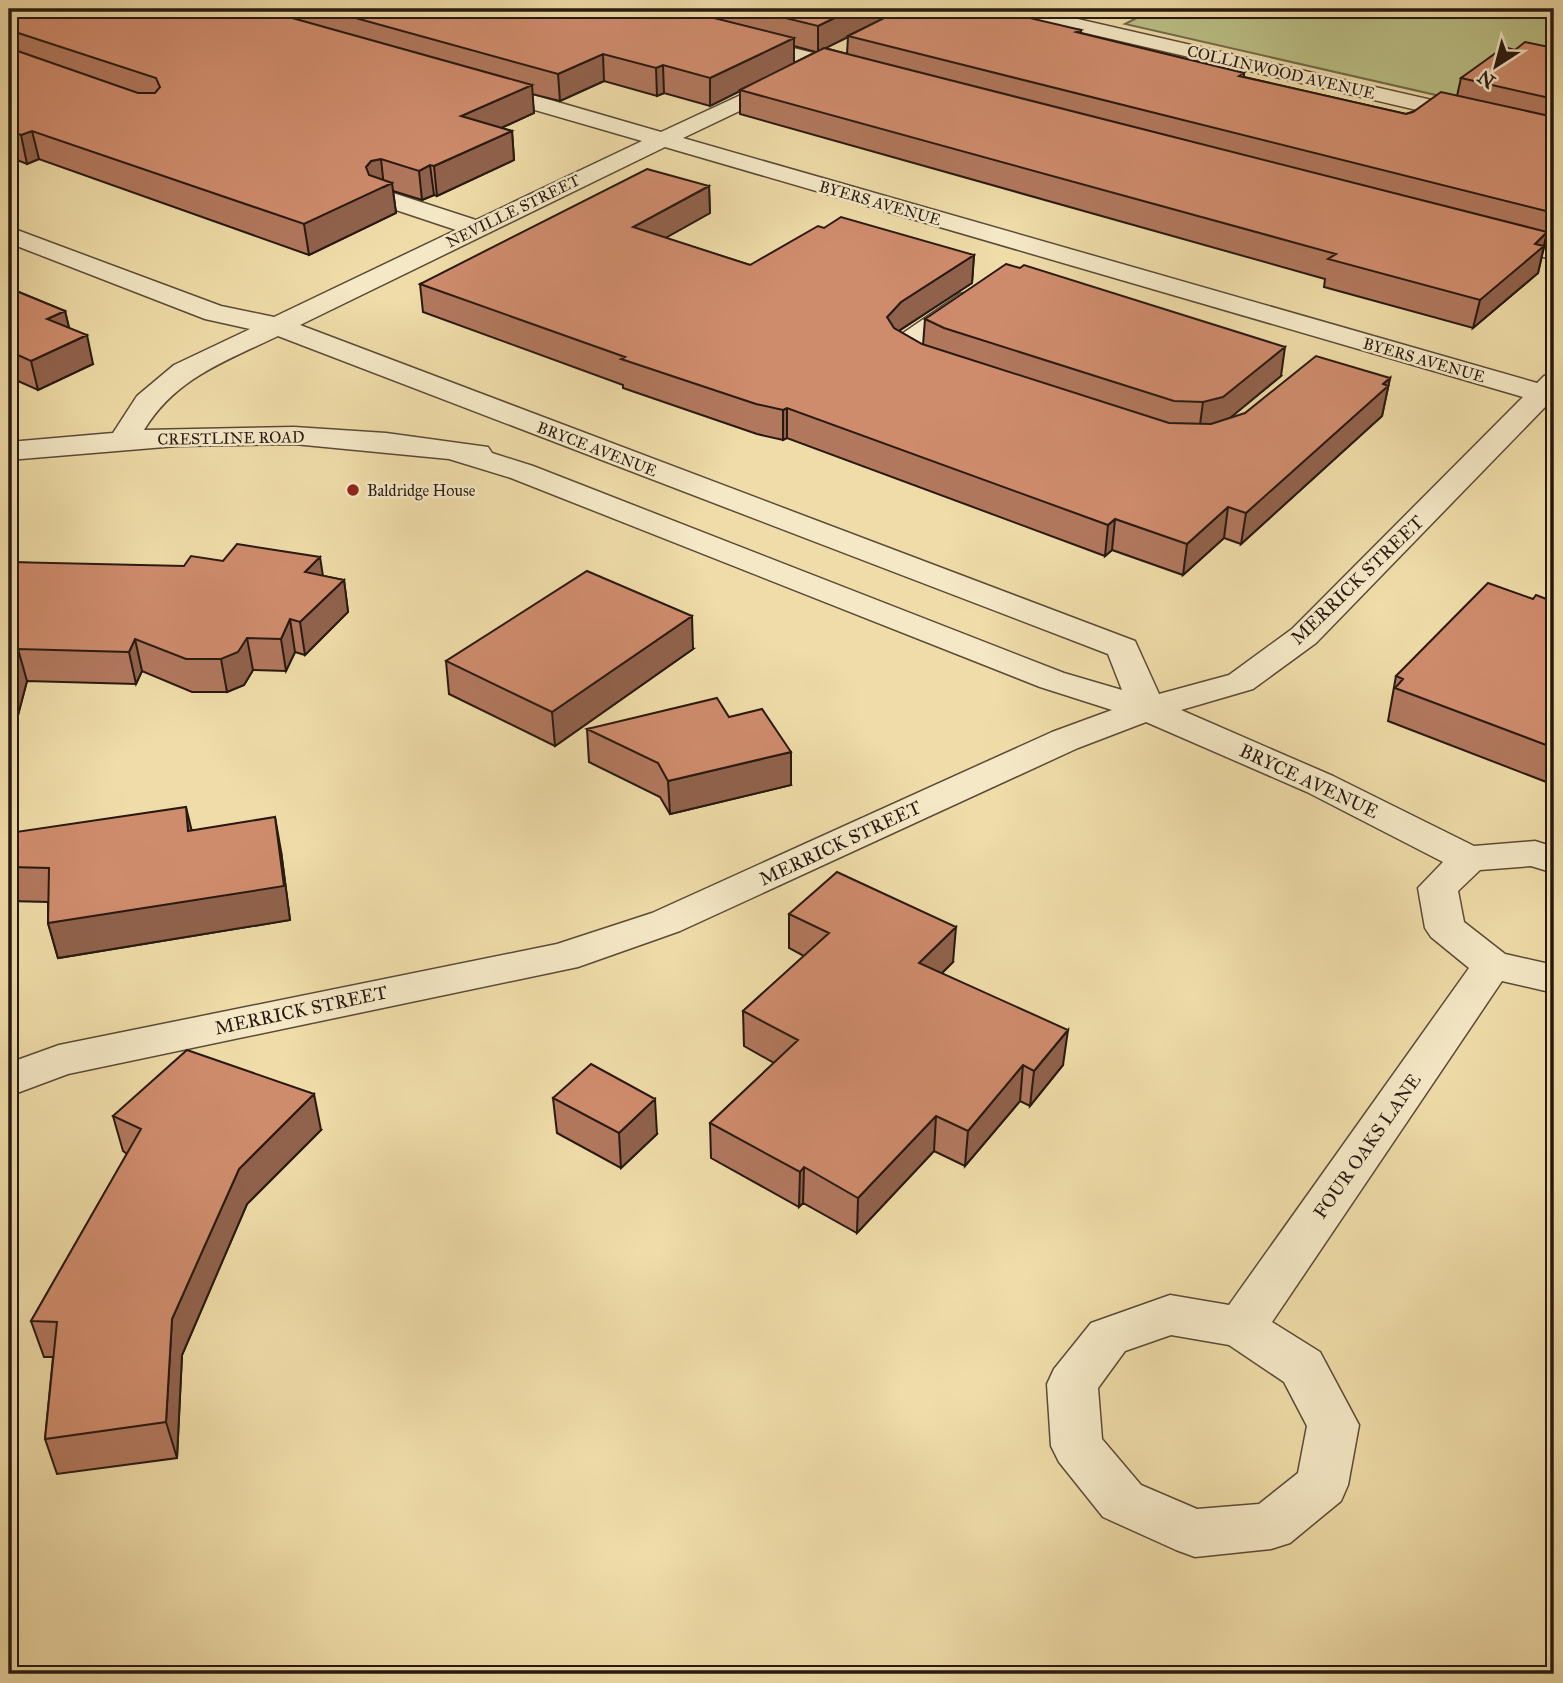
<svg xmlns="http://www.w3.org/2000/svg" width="1563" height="1683" font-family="'IM FELL Great Primer',serif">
<rect width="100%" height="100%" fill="#efdca8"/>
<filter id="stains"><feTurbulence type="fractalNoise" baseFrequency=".00286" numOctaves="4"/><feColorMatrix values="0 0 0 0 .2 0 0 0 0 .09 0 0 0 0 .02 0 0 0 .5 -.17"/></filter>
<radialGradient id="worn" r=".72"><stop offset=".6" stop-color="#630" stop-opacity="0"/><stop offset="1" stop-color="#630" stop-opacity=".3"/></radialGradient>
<!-- green -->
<path fill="#bbc086" stroke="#726c4c" stroke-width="2" d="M 1154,9 L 1554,9 L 1554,122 L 1125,24 Z"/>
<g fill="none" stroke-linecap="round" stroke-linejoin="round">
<!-- minor casing -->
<g stroke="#5a4a37" stroke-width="3">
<path id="minor" d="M 999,9 L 1034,9 L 1554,128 L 1554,142 L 1009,15 L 1002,13 Z
M 743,36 L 863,65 L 866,70 L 863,75 L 855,76 L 736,46 L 733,42 L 736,38 Z
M 788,73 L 796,74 L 799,79 L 796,84 L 683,138 L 1537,383 L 1544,376 L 1554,374 L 1554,406 L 1548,404 L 1316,643 L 1253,689 L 1181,710 L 1333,776 L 1474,846 L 1535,841 L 1554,847 L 1554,873 L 1531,866 L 1480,870 L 1458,891 L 1464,922 L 1505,954 L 1554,965 L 1554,993 L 1502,981 L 1272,1322 L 1320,1352 L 1359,1425 L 1348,1485 L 1341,1501 L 1290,1543 L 1271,1549 L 1195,1557 L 1176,1550 L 1103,1517 L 1059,1462 L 1051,1446 L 1047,1384 L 1054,1369 L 1091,1323 L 1170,1295 L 1229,1305 L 1469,968 L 1431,937 L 1425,928 L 1418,888 L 1443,862 L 1307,792 L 1146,722 L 1078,748 L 680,931 L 578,967 L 68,1074 L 9,1096 L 9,1063 L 59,1045 L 557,944 L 652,913 L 1052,732 L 1112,710 L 1040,687 L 511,478 L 449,459 L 294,444 L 177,446 L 9,460 L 9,442 L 113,433 L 137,396 L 174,365 L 250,329 L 205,319 L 9,243 L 9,227 L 221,306 L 274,317 L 456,230 L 375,203 L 372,198 L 375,193 L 384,191 L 393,193 L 476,220 L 642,141 L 476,93 L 473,88 L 476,83 L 492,83 L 661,132 ZM 665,147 L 1523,397 L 1292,629 L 1229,675 L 1159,694 L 1135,641 L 300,325 ZM 278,336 L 1108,654 L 1122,690 L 1064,673 L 533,466 L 492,453 L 488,447 L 386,433 L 294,427 L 144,430 C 176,378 224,362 278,336 ZM 1171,1335 L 1229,1345 L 1284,1382 L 1307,1426 L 1298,1473 L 1259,1504 L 1197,1509 L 1141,1485 L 1102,1439 L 1098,1388 L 1125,1351 Z
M 1492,227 L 1554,244 L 1554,260 L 1483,240 L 1479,235 L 1483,230 Z
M 969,292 L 978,294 L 982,300 L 978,306 L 918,348 L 947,361 L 951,367 L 947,373 C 927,378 897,365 889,346 L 893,340 L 960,294 Z"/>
</g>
<!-- minor -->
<use href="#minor" fill="#f5e8c6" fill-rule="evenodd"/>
</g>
<!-- wall -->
<path fill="#b2785e" stroke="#281911" stroke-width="2" fill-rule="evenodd" d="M 9,9 L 894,9 L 894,13 L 1081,30 L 1081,34 L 1244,73 L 1244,77 L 1406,114 L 1457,96 L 1461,78 L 1515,50 L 1554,48 L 1554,241 L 1546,239 L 1538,273 L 1473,328 L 1324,287 L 1325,279 L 740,114 L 740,91 L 710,106 L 664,93 L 657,96 L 604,81 L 560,101 L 532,94 L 534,113 L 501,128 L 512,131 L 514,160 L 437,196 L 434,195 L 422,200 L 393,191 L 396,213 L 309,255 L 39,159 L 27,164 L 9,157 ZM 848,37 L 847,54 L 825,48 ZM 794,46 L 816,52 L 794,63 Z
M 709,186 L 710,213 L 665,238 L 750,265 L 974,255 L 972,283 L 899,331 L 923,345 L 925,319 L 1281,376 L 1228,419 L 1390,378 L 1382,416 L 1241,544 L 1224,538 L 1183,575 L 1112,550 L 1105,556 L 787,438 L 783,440 L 757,434 L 623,388 L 623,385 L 423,312 L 420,284 Z
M 9,288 L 65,311 L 69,328 L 93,364 L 38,390 L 9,377 Z
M 9,562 L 323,576 L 344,580 L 348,612 L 305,655 L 295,652 L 286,671 L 253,670 L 244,685 L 227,692 L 192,692 L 142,671 L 136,684 L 27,681 L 9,749 Z
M 1533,599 L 1554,602 L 1554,785 L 1388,721 L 1396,676 Z
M 693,649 L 555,746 L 449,694 L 446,661 Z
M 729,717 L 791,785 L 670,814 L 660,797 L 589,762 L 587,729 Z
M 191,830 L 281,851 L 290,920 L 58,958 L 48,923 L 48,902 L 9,901 L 9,833 Z
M 789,914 L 953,962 L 942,973 L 1063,1065 L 1030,1106 L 1020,1101 L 965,1166 L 934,1151 L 857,1233 L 803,1203 L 799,1207 L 711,1158 L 710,1123 L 774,1063 L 744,1046 L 743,1011 L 804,956 L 789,948 Z
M 553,1098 L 657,1134 L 621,1168 L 557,1133 Z
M 113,1116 L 321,1130 L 247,1204 L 182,1355 L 177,1458 L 57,1474 L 45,1439 L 53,1357 L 44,1357 L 31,1321 L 127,1154 L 123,1151 Z"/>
<!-- shaded-wall -->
<path fill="#91624c" stroke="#281911" stroke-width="2" d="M 853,9 L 894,9 L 893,15 L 848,36 L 848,37 L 818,52 L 818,26 Z
M 794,38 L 794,65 L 740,90 L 740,91 L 710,106 L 710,78 Z
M 603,54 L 604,81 L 560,101 L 558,74 Z
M 663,65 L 664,93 L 657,96 L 656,68 Z
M 532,85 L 534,113 L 464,145 L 461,116 Z
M 32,131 L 39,159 L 27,164 L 21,135 Z
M 512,131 L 514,160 L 437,196 L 434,166 Z
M 381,159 L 384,187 L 392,183 L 396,213 L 309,255 L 304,224 L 366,167 L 371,161 Z
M 430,165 L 434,195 L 422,200 L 419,171 Z
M 709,186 L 710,213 L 635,255 L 633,227 Z
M 1547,232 L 1538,273 L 1473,328 L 1480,300 Z
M 974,255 L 972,283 L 900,330 L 886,346 L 887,317 L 901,302 Z
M 65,311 L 72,340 L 47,319 Z
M 87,335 L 93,364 L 38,390 L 31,361 Z
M 1285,347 L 1281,376 L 1219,427 L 1199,432 L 1203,402 Z
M 1390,378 L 1382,416 L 1241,544 L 1246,513 Z
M 787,408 L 787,438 L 783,440 L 783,410 Z
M 1228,507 L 1224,538 L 1183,575 L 1187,544 Z
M 1115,519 L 1112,550 L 1105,556 L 1108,525 Z
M 320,557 L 325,589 L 305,572 Z
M 344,580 L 348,612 L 305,655 L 300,622 Z
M 692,616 L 693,649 L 555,746 L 552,712 Z
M 290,619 L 295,652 L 286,671 L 281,639 Z
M 247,638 L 253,670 L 244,685 L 227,692 L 221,659 Z
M 135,639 L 142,671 L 136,684 L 129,652 Z
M 18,649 L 27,681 L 9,749 L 9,683 Z
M 791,752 L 791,785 L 670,814 L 668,781 Z
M 186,807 L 194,840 L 188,831 Z
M 275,817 L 281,851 L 290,920 L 58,958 L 48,923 Z
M 956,927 L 953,962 L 917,998 L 919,963 Z
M 1068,1030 L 1063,1065 L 1030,1106 L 1034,1071 Z
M 1023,1065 L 1020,1101 L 965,1166 L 968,1131 Z
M 314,1094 L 321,1130 L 247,1204 L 182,1355 L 177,1458 L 166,1422 L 172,1319 L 239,1169 Z
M 655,1099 L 657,1134 L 621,1168 L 619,1133 Z
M 936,1116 L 934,1151 L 857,1233 L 858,1198 Z
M 804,1167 L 803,1203 L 799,1207 L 800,1172 Z"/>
<!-- building -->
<path fill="#cf8c6d" stroke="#281911" stroke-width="2" d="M 9,9 L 260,9 L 532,85 L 461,116 L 512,131 L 434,166 L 430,165 L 419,171 L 381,159 L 371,161 L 366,167 L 369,175 L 392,183 L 304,224 L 32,131 L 21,135 L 9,131 L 9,48 L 138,93 L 155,93 L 160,87 L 156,78 L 9,30 Z
M 323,9 L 678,9 L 794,38 L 710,78 L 663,65 L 656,68 L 603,54 L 558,74 Z
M 749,9 L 853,9 L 818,26 Z
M 902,9 L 992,9 L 1081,30 L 1076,32 L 1244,73 L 1239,76 L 1406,114 L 1413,112 L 1441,92 L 1554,117 L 1554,213 L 848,36 Z
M 1525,42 L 1554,48 L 1554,99 L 1461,78 L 1504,47 L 1515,50 Z
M 824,48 L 1547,232 L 1535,244 L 1544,246 L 1480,300 L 1328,259 L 1336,254 L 740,90 Z
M 647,169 L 709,186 L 633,227 L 750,265 L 818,226 L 824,228 L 841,217 L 974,255 L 901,302 L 887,317 L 894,328 L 922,344 L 1169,423 L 1211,424 L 1245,413 L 1316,356 L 1390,378 L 1383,384 L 1388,386 L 1246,513 L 1228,507 L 1187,544 L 1115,519 L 1108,525 L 787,408 L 783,410 L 756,404 L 621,359 L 625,357 L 420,284 Z
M 1006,264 L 1020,268 L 1024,265 L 1285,347 L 1223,397 L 1203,402 L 1174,401 L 944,328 L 925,319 Z
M 9,288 L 65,311 L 47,319 L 87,335 L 31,361 L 9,351 Z
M 237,544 L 320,557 L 305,572 L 344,580 L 300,622 L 290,619 L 281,639 L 247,638 L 238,652 L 221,659 L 186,659 L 135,639 L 129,652 L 18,649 L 9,683 L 9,562 L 184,566 L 191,556 L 223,561 Z
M 587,571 L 692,616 L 552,712 L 446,661 Z
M 1488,583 L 1533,599 L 1536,595 L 1554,602 L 1554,748 L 1395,688 L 1403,679 L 1396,676 Z
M 717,698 L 729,717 L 762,709 L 791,752 L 668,781 L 658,763 L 587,729 Z
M 186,807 L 188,831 L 275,817 L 284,886 L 48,923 L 49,868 L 9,867 L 9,833 Z
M 837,872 L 956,927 L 919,963 L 1068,1030 L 1034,1071 L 1023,1065 L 968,1131 L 936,1116 L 858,1198 L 804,1167 L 800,1172 L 710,1123 L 798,1040 L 743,1011 L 829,933 L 789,914 Z
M 187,1050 L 314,1094 L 239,1169 L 172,1319 L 166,1422 L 45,1439 L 57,1322 L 31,1321 L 141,1129 L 113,1116 Z
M 591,1064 L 655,1099 L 619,1133 L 553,1098 Z"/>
<!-- markers -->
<circle fill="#8f2418" stroke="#f5e8c6" stroke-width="2.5" cx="353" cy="490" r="7"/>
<g text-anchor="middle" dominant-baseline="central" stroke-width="5" stroke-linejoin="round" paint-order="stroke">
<!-- far-street labels -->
<g font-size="16" fill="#281911" stroke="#f5e8c6">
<text transform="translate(1281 72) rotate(13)">COLLINWOOD AVENUE</text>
<text transform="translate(880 203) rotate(16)">BYERS AVENUE</text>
<text transform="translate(513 211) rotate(-26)">NEVILLE STREET</text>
<text transform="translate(1424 360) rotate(16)">BYERS AVENUE</text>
<text transform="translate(231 438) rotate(-1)">CRESTLINE ROAD</text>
<text transform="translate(597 449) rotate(21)">BRYCE AVENUE</text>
</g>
<!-- far-poi labels -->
<g font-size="16" fill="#281911" stroke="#f5e8c6" text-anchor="start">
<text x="367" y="490">Baldridge House</text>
</g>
<!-- street labels -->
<g font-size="19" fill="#281911" stroke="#f5e8c6">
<text transform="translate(1357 580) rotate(-44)">MERRICK STREET</text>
<text transform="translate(1309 781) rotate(25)">BRYCE AVENUE</text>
<text transform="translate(840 843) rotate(-25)">MERRICK STREET</text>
<text transform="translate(301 1010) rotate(-12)">MERRICK STREET</text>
<text transform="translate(1367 1146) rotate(-55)">FOUR OAKS LANE</text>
</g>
</g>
<!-- margin -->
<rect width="1563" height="1683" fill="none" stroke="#efdca8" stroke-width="35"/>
<rect x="10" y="10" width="1542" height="1662" fill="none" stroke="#281911" stroke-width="3.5"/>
<rect x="18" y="18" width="1528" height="1648" fill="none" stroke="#281911" stroke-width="2"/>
<!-- north arrow -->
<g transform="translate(1496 66) rotate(216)" stroke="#f5e8c6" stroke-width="5" paint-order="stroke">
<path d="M0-5L12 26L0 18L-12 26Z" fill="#281911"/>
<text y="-10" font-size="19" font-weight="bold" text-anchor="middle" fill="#281911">N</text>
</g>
<rect width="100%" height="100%" filter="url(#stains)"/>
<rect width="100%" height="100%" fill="url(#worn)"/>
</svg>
